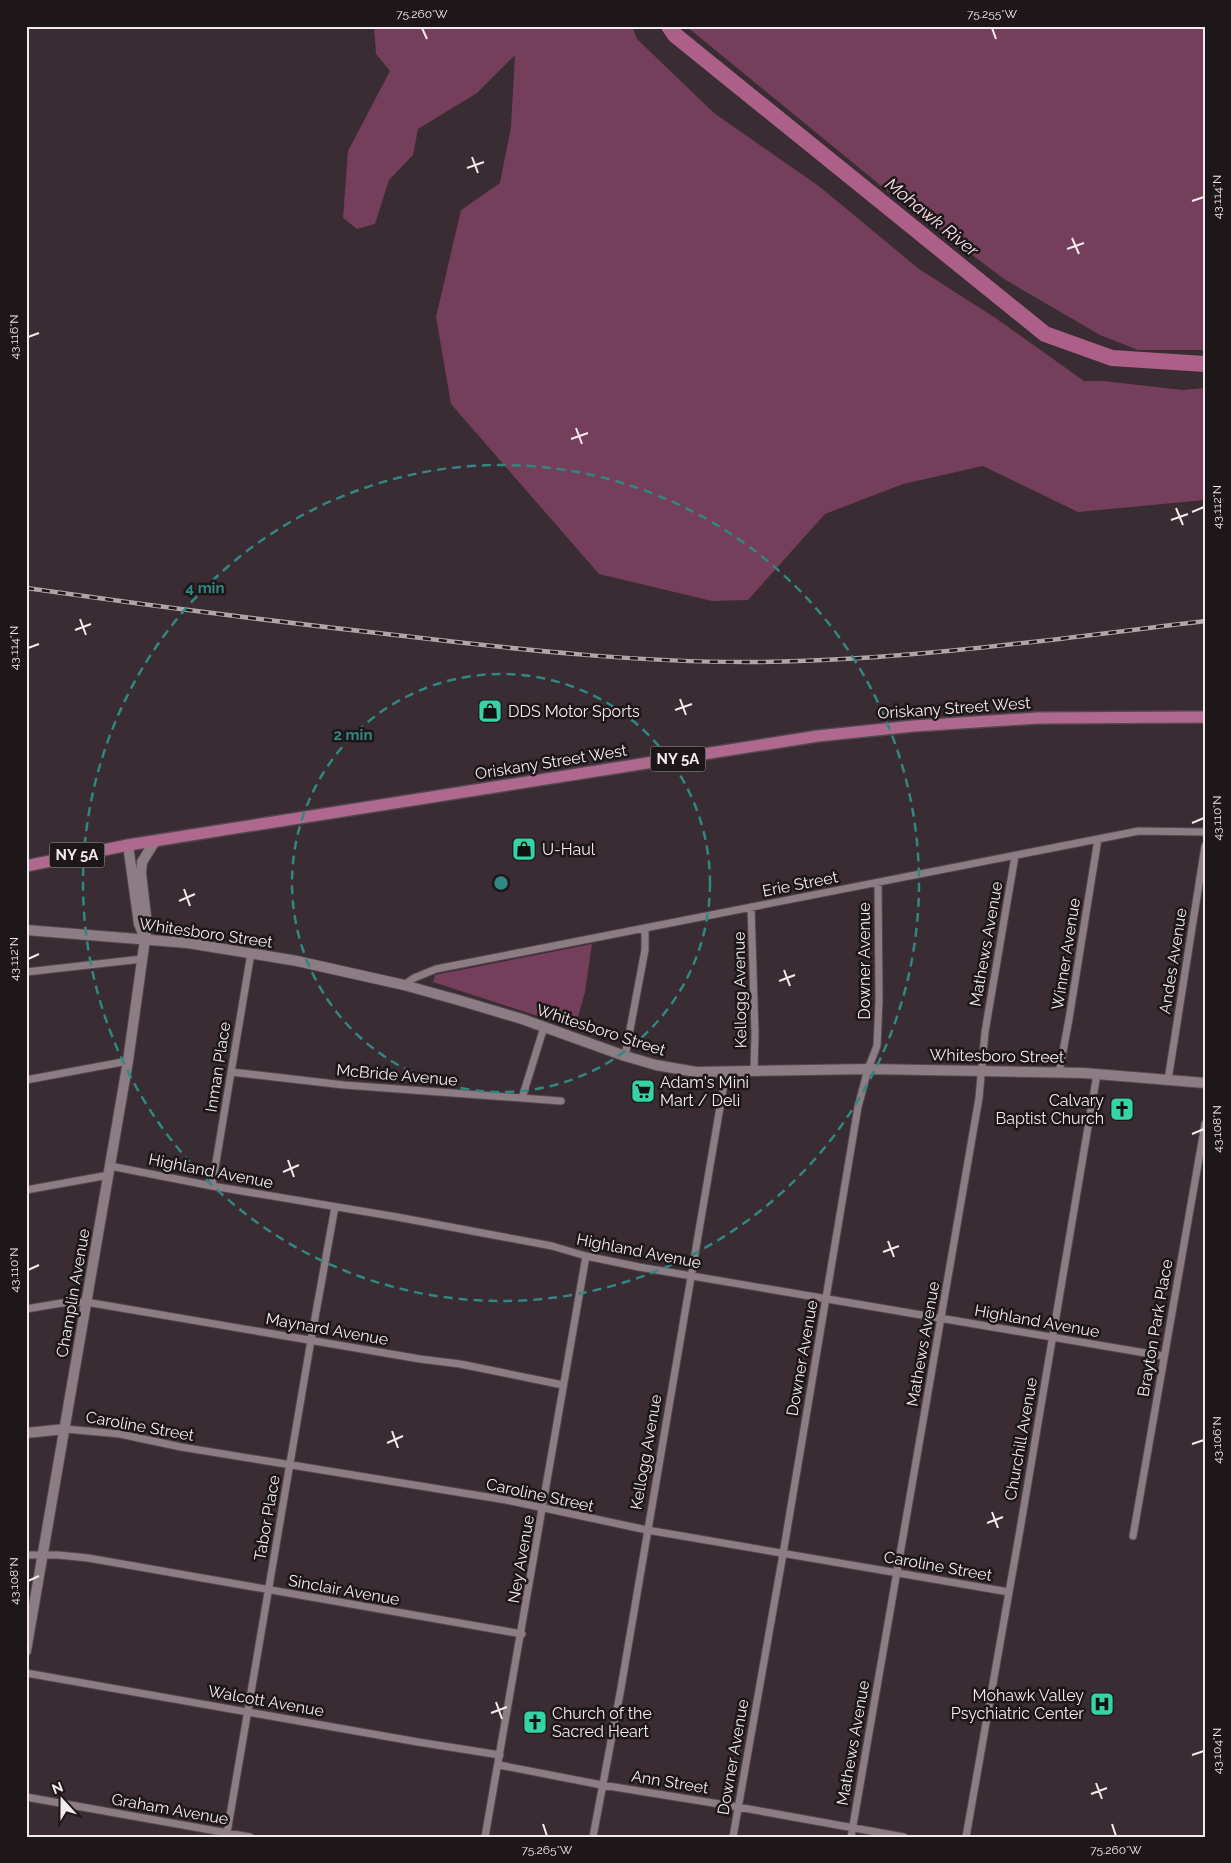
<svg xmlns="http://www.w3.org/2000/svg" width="1231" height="1863" font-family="Raleway,sans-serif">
<rect width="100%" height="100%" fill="#392c32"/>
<!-- green -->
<path fill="#753f5b" d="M 374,26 L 632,26 L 637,39 L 714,113 L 820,187 L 919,269 L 997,319 L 1084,381 L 1103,381 L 1183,390 L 1205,388 L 1205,500 L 1078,512 L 983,466 L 903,484 L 825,514 L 748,600 L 712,601 L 599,574 L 451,404 L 436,317 L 461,210 L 500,183 L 511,127 L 515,55 L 477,93 L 418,129 L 413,155 L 389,180 L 375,224 L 357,229 L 343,218 L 348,151 L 390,71 L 376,54 Z
M 686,26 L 1205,26 L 1205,350 L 1138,350 L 1100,335 L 1004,279 L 885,189 Z
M 592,944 L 585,992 L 575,1028 L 433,982 L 435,975 Z"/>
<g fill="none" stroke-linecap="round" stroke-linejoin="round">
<!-- river -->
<path stroke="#ac5f87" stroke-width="16" d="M 669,26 L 675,35 L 1045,334 L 1112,358 L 1205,364"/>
<!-- street casing -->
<g stroke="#53484d" stroke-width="9">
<path id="street" d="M 751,907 L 755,1033 L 754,1071
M 26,972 L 142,959
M 404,985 L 414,978 L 436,969 L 1098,839 L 1139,831 L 1205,832
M 625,1056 L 645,950 L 645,928
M 231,1072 L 344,1085 L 561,1101
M 1059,1073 L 1069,1019 L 1098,839
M 26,1080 L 128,1061
M 1168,1080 L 1205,846
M 522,1098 L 544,1027
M 110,1166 L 212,1186 L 397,1217 L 552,1246 L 586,1256 L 639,1267 L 1163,1356
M 212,1186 L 251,953
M 26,1190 L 109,1175
M 26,1309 L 62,1303 L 86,1302 L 420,1359 L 460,1364 L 563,1385
M 65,1429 L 120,1434 L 181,1447 L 506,1500 L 647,1530 L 1009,1592
M 1133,1536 L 1205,1124
M 26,1555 L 58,1555 L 88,1558 L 522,1634
M 26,1673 L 418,1742 L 500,1755
M 499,1765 L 602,1785 L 738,1807 L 904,1837
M 26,1797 L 250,1837
M 227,1833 L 311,1340 L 335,1207
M 485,1837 L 586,1256
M 593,1837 L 621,1688 L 726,1072
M 733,1837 L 783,1554 L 858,1107 L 868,1069 L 877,1046 L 879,1000 L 878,883
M 851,1837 L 979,1098 L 985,1032 L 1015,856
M 966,1837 L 1021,1524 L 1097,1074"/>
</g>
<!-- secondary casing -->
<g stroke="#53484d" stroke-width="12">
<path id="secondary" d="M 128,845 L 139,924 L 145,938
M 26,930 L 188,943 L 297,961 L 404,985 L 458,1000 L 522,1019 L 625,1056 L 656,1065 L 696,1072 L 868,1069 L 981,1071 L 1084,1073 L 1205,1083
M 26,1433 L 65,1429
M 26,1651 L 128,1061 L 147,925 L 141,873 L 142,862 L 155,841"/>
</g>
<!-- primary casing -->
<g stroke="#53484d" stroke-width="14">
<path id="primary" d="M 26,866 L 128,845 L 818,736 L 914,726 L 1038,718 L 1205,717"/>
</g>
<!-- street -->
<use href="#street" stroke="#8c7c83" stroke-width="7"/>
<!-- secondary -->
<use href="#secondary" stroke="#8c7c83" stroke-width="10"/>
<!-- primary -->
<use href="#primary" stroke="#af698e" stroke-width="11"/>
<!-- rail casing -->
<g stroke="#b0a6aa" stroke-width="4.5">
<path id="rail" d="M 26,588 C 152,606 278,622 404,636 C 523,650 641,663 760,662 C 909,660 1057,639 1205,621"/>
</g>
<!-- rail -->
<use href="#rail" stroke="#1d1719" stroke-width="2.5" stroke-dasharray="8" stroke-linecap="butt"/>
</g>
<!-- ticks -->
<path fill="none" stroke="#f3eaee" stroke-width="2" d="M 422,28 L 427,39M 992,28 L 996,39M 472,157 L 478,173M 467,168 L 484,162M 1192,201 L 1204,197M 1072,238 L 1079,254M 1067,249 L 1084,243M 28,337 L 39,333M 576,428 L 582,444M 571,439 L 588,433M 1176,508 L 1183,525M 1192,512 L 1204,507M 1171,520 L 1188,514M 80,619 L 86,635M 75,630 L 91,624M 28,648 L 39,644M 680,699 L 686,715M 675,710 L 692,704M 1192,823 L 1204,818M 184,889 L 190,906M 179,901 L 195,894M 28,959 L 39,954M 784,970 L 790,986M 779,981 L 795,975M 1192,1134 L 1204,1129M 288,1160 L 294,1177M 283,1172 L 299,1165M 888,1241 L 894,1257M 883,1252 L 899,1246M 28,1270 L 39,1265M 392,1431 L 398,1448M 387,1443 L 403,1436M 1192,1444 L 1204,1440M 992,1512 L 998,1528M 987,1523 L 1003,1517M 28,1581 L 39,1576M 496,1702 L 502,1719M 491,1713 L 507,1707M 1192,1755 L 1204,1751M 1096,1783 L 1102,1799M 1091,1794 L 1107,1788M 543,1824 L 547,1836M 1112,1824 L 1116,1836"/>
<!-- distance rings -->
<g fill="none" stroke="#318781" stroke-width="2.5" stroke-dasharray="9 6">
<circle cx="501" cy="883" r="209"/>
<circle cx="501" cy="883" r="418"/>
</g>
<!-- icons -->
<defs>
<g id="shop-square" transform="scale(1.25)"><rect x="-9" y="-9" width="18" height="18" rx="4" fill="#35d4a7" stroke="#1d1719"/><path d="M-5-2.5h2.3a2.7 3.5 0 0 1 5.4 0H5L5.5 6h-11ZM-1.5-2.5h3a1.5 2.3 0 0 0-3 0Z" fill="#111"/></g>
<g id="supermarket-square" transform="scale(1.25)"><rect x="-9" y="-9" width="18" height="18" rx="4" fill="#35d4a7" stroke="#1d1719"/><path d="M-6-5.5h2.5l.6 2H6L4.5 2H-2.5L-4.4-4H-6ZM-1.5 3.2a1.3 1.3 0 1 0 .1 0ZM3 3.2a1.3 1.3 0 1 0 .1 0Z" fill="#111"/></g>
<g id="church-square" transform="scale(1.25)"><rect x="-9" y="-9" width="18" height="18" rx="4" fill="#35d4a7" stroke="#1d1719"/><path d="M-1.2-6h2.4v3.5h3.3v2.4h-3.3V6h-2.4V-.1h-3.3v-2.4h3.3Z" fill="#111"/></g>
<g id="hospital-square" transform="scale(1.25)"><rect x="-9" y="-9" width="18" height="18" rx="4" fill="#35d4a7" stroke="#1d1719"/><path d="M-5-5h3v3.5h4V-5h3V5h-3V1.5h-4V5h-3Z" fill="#111"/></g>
</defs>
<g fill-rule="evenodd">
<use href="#shop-square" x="490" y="711"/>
<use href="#shop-square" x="524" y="849"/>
<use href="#supermarket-square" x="643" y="1091"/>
<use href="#church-square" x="1122" y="1109"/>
<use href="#hospital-square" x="1102" y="1704"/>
<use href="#church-square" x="535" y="1722"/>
</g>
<g text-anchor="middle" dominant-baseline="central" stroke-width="5" stroke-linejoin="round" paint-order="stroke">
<!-- shield labels -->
<g fill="#1d1719" stroke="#b3abae" stroke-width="1">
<rect x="650.5" y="746.5" width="55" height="25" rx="4"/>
<rect x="49.5" y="842.5" width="55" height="25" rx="4"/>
</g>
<g font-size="15" font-weight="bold" fill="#f3eaee">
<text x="678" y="759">NY 5A</text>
<text x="77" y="855">NY 5A</text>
</g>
<!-- street labels -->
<g font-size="16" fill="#f3eaee" stroke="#1d1719">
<text transform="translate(954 708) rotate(-4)">Oriskany Street West</text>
<text transform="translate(551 762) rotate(-9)">Oriskany Street West</text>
<text transform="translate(800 884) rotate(-11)">Erie Street</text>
<text transform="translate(206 933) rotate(8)">Whitesboro Street</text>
<text transform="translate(986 944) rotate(-80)">Mathews Avenue</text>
<text transform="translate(1066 954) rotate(-81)">Winner Avenue</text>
<text transform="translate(864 961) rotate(-90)">Downer Avenue</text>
<text transform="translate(1173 961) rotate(-81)">Andes Avenue</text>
<text transform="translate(740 990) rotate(-91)">Kellogg Avenue</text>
<text transform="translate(601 1030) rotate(18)">Whitesboro Street</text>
<text transform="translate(997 1056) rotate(1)">Whitesboro Street</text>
<text transform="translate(218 1067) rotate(-81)">Inman Place</text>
<text transform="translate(397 1075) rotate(5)">McBride Avenue</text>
<text transform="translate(211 1171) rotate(11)">Highland Avenue</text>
<text transform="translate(639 1251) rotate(11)">Highland Avenue</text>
<text transform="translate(73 1293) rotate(-80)">Champlin Avenue</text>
<text transform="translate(1037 1321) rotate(10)">Highland Avenue</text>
<text transform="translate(1155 1328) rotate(-80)">Brayton Park Place</text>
<text transform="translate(327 1329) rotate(10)">Maynard Avenue</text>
<text transform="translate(923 1344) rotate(-80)">Mathews Avenue</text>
<text transform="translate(802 1358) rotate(-80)">Downer Avenue</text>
<text transform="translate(140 1426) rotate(10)">Caroline Street</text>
<text transform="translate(1021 1439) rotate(-80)">Churchill Avenue</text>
<text transform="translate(646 1452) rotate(-80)">Kellogg Avenue</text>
<text transform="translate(540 1495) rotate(12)">Caroline Street</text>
<text transform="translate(267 1518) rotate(-80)">Tabor Place</text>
<text transform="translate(521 1559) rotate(-80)">Ney Avenue</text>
<text transform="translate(938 1566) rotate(10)">Caroline Street</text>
<text transform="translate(344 1590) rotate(10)">Sinclair Avenue</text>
<text transform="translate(266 1701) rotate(10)">Walcott Avenue</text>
<text transform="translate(853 1743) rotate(-80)">Mathews Avenue</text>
<text transform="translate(733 1757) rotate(-80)">Downer Avenue</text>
<text transform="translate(670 1782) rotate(9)">Ann Street</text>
<text transform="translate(170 1809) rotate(10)">Graham Avenue</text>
</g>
<!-- poi labels -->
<g font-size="16" fill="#f3eaee" stroke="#1d1719" text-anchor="start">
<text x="508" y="711">DDS Motor Sports</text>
<text x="542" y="849">U-Haul</text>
<text x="660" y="1082">Adam's Mini<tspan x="660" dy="18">Mart / Deli</tspan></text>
<text x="1104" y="1100" text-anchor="end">Calvary<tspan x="1104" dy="18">Baptist Church</tspan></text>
<text x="1084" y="1695" text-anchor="end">Mohawk Valley<tspan x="1084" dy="18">Psychiatric Center</tspan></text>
<text x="552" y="1713">Church of the<tspan x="552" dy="18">Sacred Heart</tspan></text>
</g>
<!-- water labels -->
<g font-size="18" font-style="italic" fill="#f3dde7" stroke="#1d1719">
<text transform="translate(932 217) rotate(39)">Mohawk River</text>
</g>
</g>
<circle cx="501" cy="883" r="8" fill="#318781" stroke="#1d1719" stroke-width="2.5"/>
<g font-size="15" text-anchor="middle" font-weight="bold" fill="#318781" stroke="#1d1719" stroke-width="5" stroke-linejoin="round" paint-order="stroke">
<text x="205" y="593">4 min</text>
<text x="353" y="740">2 min</text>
</g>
<!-- border -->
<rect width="1231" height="1863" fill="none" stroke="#1d1719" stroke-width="55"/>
<!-- north arrow -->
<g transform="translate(62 1800) rotate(339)" stroke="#1d1719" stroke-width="4" paint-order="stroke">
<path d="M0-4L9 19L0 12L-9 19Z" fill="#f3eaee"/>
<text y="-8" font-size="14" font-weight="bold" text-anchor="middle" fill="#f3eaee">N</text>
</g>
<rect x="28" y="28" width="1176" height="1808" fill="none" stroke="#f3eaee" stroke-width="2"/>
<g font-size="12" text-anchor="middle" fill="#f3eaee">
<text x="422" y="18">75.260°W</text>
<text x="992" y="18">75.255°W</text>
<text transform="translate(1217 197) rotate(-90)" y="4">43.114°N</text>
<text transform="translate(14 337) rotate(-90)" y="4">43.116°N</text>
<text transform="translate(1217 507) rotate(-90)" y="4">43.112°N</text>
<text transform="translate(14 648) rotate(-90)" y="4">43.114°N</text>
<text transform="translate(1217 818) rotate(-90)" y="4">43.110°N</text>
<text transform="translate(14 959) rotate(-90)" y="4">43.112°N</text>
<text transform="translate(1217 1129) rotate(-90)" y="4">43.108°N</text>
<text transform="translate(14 1270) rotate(-90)" y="4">43.110°N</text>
<text transform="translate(1217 1440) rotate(-90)" y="4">43.106°N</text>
<text transform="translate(14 1581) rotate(-90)" y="4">43.108°N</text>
<text transform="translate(1217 1751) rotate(-90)" y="4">43.104°N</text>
<text x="547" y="1854">75.265°W</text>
<text x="1116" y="1854">75.260°W</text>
</g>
</svg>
